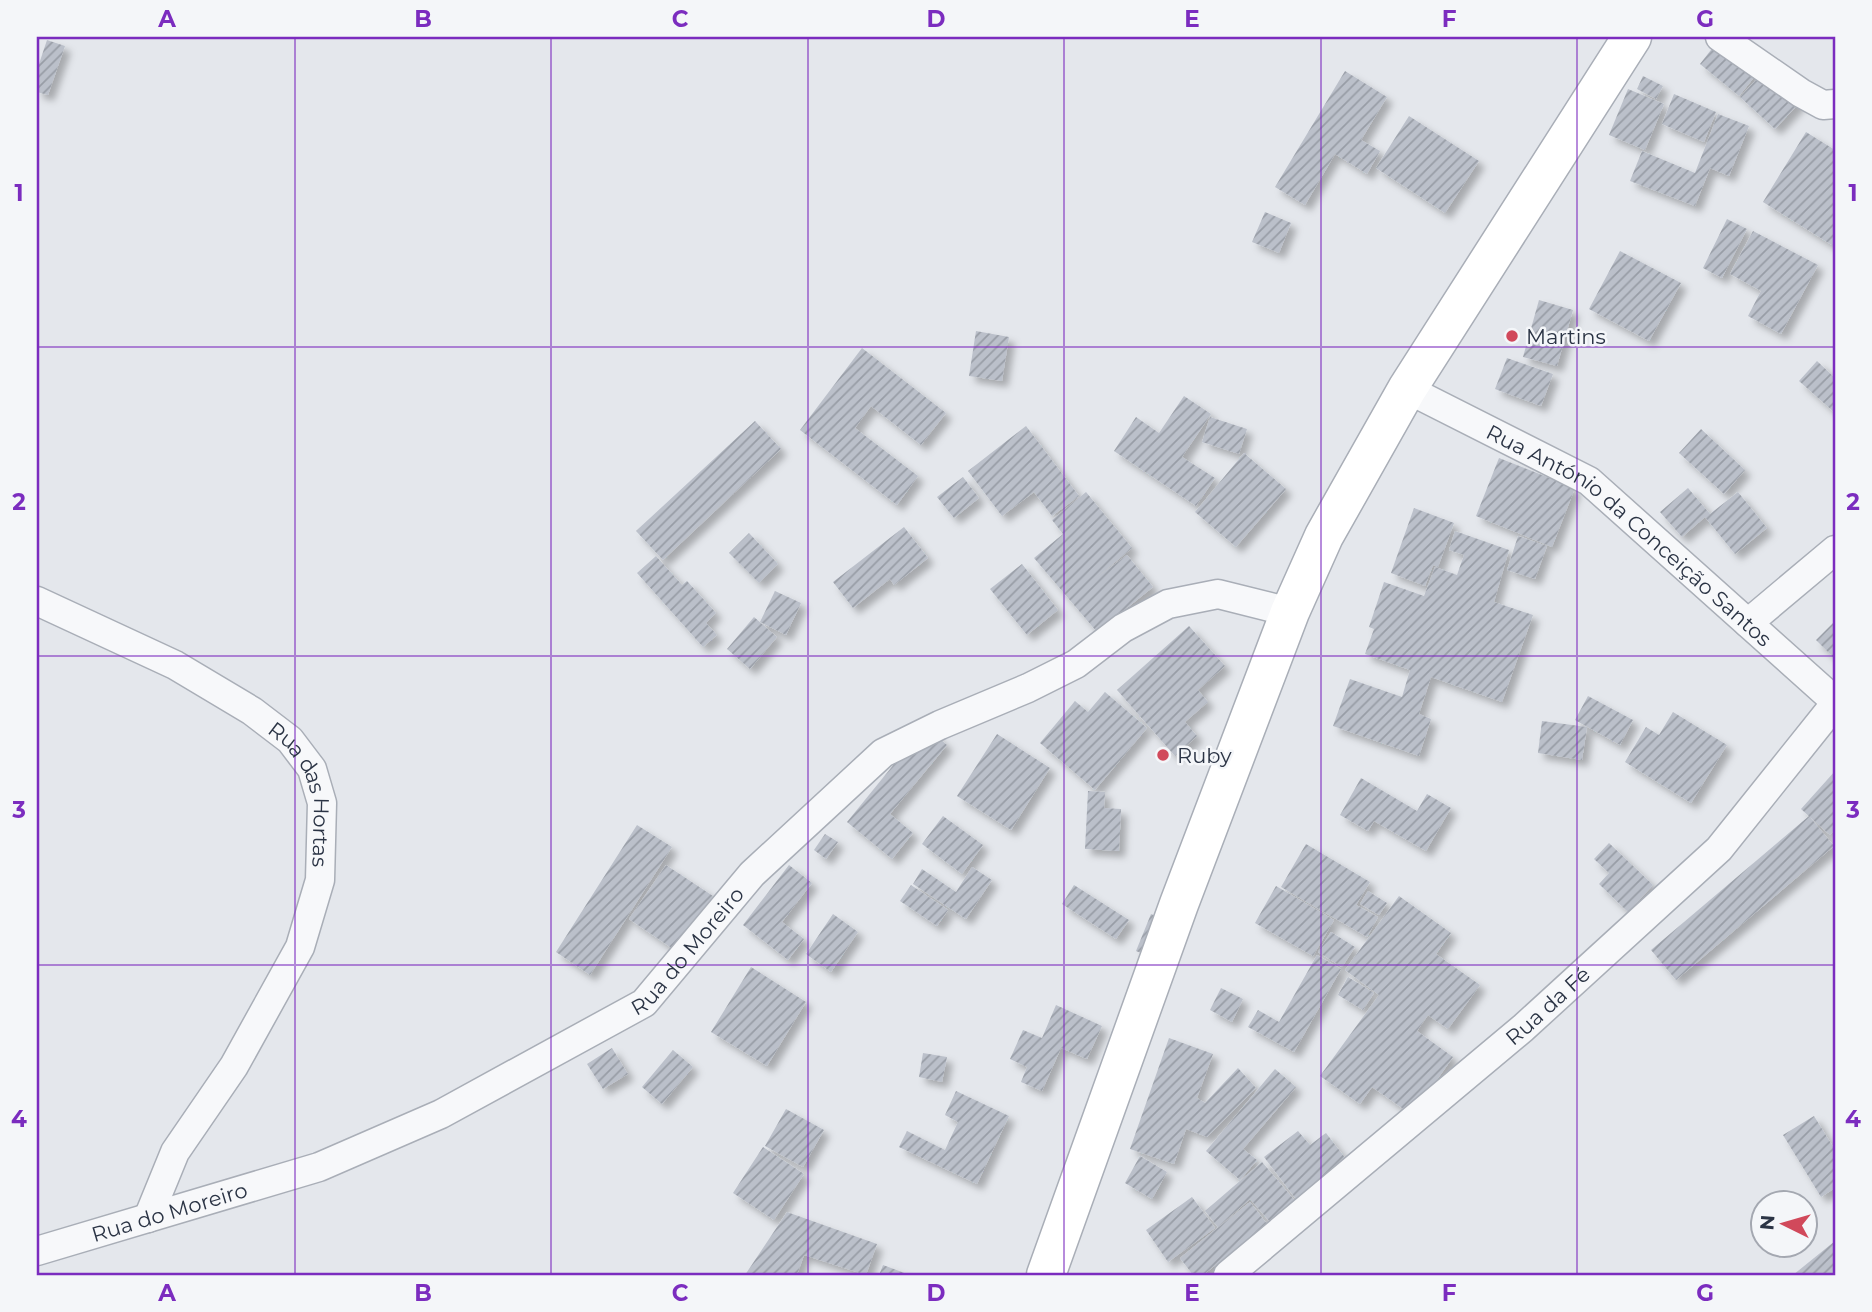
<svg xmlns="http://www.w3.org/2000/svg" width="1872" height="1312" font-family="Montserrat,sans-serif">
<defs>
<pattern id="building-hatch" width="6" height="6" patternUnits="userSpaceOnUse" patternTransform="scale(1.75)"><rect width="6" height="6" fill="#bbc0ca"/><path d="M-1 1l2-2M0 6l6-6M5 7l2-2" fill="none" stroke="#989da6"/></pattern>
<filter id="shadow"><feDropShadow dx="6" dy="6" stdDeviation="3.5" flood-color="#0004"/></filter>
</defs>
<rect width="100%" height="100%" fill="#e4e7ec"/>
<!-- building -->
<path fill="url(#building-hatch)" filter="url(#shadow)" d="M 1721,37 L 1768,60 L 1739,96 L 1700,64 Z
M 47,40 L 65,46 L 48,95 L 37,92 L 37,70 Z
M 1767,68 L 1801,101 L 1775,129 L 1740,97 Z
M 1345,71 L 1387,97 L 1361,140 L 1380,151 L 1367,174 L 1335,154 L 1305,205 L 1275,187 Z
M 1643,76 L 1663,86 L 1656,99 L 1637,89 Z
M 1628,89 L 1664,104 L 1645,150 L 1609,135 Z
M 1674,94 L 1716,112 L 1704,142 L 1662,124 Z
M 1718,114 L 1749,126 L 1729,176 L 1710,168 L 1695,206 L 1630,181 L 1642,151 L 1695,173 Z
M 1409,116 L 1479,161 L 1445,213 L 1376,168 Z
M 1806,132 L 1835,150 L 1835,247 L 1763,202 Z
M 1265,212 L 1291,223 L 1279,253 L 1252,242 Z
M 1727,219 L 1747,229 L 1722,278 L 1703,268 Z
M 1753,231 L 1818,265 L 1781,334 L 1748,316 L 1761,291 L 1730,274 Z
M 1620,251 L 1681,283 L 1649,341 L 1589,309 Z
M 1539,300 L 1573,310 L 1557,366 L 1523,357 Z
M 976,331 L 1009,337 L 1002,381 L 969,376 Z
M 862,348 L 946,413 L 921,445 L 871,406 L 855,428 L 918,476 L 897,505 L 800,430 Z
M 1507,358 L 1553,374 L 1541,406 L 1495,389 Z
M 1817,361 L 1835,378 L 1835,413 L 1799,381 Z
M 1184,396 L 1211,414 L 1182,457 L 1215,478 L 1196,506 L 1114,451 L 1136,417 L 1159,433 Z
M 1210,417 L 1247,429 L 1239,454 L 1202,442 Z
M 755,421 L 781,449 L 663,560 L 636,531 Z
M 1026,426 L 1079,496 L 1052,516 L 1034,492 L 1002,516 L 968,471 Z
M 1701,429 L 1745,470 L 1724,494 L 1679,453 Z
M 1244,453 L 1286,489 L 1236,547 L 1195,512 Z
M 1499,458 L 1575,488 L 1552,547 L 1476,516 Z
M 963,477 L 979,498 L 954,518 L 937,497 Z
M 1688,488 L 1710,514 L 1738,492 L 1767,528 L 1735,554 L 1705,517 L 1682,537 L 1660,512 Z
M 1086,492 L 1132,548 L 1096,578 L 1127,555 L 1153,587 L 1097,632 L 1034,558 L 1063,534 L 1052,520 Z
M 1414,508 L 1454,523 L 1438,567 L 1433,565 L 1425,586 L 1391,573 Z
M 904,527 L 928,558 L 894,585 L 890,579 L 853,608 L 833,582 Z
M 1455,531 L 1509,550 L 1494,602 L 1533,615 L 1502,702 L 1431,677 L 1419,714 L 1431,719 L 1419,756 L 1333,726 L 1350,679 L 1402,697 L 1410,670 L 1365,654 L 1374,629 L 1369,627 L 1384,582 L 1424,596 L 1435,567 L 1457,575 L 1464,555 L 1449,550 Z
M 749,533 L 778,564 L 759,583 L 729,553 Z
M 1518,536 L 1547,546 L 1535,579 L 1507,570 Z
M 656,556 L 682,585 L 687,581 L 716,613 L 706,623 L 717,635 L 703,647 L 637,573 Z
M 1022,564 L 1058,610 L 1027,635 L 990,589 Z
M 775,591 L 801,603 L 786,635 L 760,622 Z
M 754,617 L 777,637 L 750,669 L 727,649 Z
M 1835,621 L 1835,659 L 1816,640 Z
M 1189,626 L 1225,666 L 1198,690 L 1208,702 L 1185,722 L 1197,736 L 1175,756 L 1117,690 Z
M 1105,692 L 1147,728 L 1095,790 L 1040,743 L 1075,701 L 1088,712 Z
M 1588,696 L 1633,720 L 1620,745 L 1575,720 Z
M 1673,712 L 1727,745 L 1691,803 L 1625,762 L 1646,727 L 1659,735 Z
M 1542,721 L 1587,727 L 1582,760 L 1538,753 Z
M 925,726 L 947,745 L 890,814 L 913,833 L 892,859 L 847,822 Z
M 997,734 L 1050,768 L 1011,830 L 957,796 Z
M 1835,771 L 1835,829 L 1830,835 L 1801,809 Z
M 1361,778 L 1417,811 L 1427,794 L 1451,808 L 1426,851 L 1374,821 L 1368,831 L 1340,815 Z
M 1088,791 L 1105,792 L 1104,808 L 1121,809 L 1119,851 L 1085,849 Z
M 943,816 L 983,845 L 962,874 L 922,844 Z
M 1809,816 L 1834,846 L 1676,980 L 1651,950 Z
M 637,825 L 672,847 L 590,975 L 556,952 Z
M 825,834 L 838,842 L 826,859 L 814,850 Z
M 1609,843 L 1653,885 L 1628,912 L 1599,884 L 1609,873 L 1594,859 Z
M 1306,844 L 1370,882 L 1356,905 L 1378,917 L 1367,937 L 1281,887 Z
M 666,865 L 713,896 L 676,951 L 629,919 Z
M 789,865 L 812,883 L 782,922 L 804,939 L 788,960 L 743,925 Z
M 972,867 L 992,880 L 966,919 L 913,884 L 922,869 L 956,892 Z
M 911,885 L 948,910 L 937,926 L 900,901 Z
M 1074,885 L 1129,920 L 1116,939 L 1062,904 Z
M 1276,886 L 1334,920 L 1313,956 L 1255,923 Z
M 1368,891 L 1387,903 L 1379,915 L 1360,904 Z
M 1399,896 L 1451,933 L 1436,954 L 1480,985 L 1448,1029 L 1428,1015 L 1417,1031 L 1453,1057 L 1412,1115 L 1372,1087 L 1360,1104 L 1320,1076 L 1379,995 L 1345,970 Z
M 833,914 L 858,932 L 831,972 L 806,954 Z
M 1151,914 L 1168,921 L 1153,958 L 1136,951 Z
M 1331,932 L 1355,947 L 1342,967 L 1318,952 Z
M 1317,955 L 1341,969 L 1294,1052 L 1248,1027 L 1258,1010 L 1279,1022 Z
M 751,967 L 806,1002 L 767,1066 L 711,1032 Z
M 1348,977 L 1374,993 L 1363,1010 L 1338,995 Z
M 1221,988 L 1243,999 L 1232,1022 L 1210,1010 Z
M 1056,1005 L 1102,1026 L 1087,1059 L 1061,1048 L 1042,1091 L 1021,1082 L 1027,1067 L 1010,1059 L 1023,1030 L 1042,1038 Z
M 1169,1038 L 1213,1054 L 1197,1098 L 1205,1103 L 1238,1068 L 1256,1088 L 1207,1137 L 1186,1129 L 1174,1164 L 1130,1149 Z
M 612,1048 L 628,1074 L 603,1089 L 587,1064 Z
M 673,1050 L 693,1067 L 662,1104 L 642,1087 Z
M 923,1053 L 947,1057 L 942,1082 L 919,1077 Z
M 1275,1069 L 1296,1087 L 1243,1149 L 1257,1160 L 1240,1180 L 1206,1151 Z
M 956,1091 L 1009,1116 L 977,1184 L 899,1147 L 907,1131 L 945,1150 L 958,1122 L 945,1115 Z
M 786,1109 L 824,1130 L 803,1167 L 765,1146 Z
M 1814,1116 L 1835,1150 L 1835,1188 L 1821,1197 L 1783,1135 Z
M 1298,1131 L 1310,1145 L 1326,1133 L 1346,1159 L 1296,1199 L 1264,1157 Z
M 763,1147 L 804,1174 L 774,1220 L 733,1193 Z
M 1140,1156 L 1167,1172 L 1152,1199 L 1125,1183 Z
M 1262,1162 L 1296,1202 L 1271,1223 L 1250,1199 L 1218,1227 L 1205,1211 Z
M 1192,1197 L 1215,1228 L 1168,1262 L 1146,1230 Z
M 1250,1202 L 1267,1224 L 1203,1275 L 1193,1275 L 1180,1258 Z
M 787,1212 L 877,1244 L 866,1275 L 804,1255 L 797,1275 L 745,1275 Z
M 1835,1241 L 1835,1270 L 1829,1275 L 1793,1275 Z
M 883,1265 L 910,1275 L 879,1275 Z"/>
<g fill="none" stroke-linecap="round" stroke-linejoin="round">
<!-- minor casing -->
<g stroke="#a9aeb7" stroke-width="31">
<g id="minor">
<path d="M 1720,37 L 1801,93 L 1823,105 L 1835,104"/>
<path id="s1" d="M 1407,389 L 1589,481 L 1835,701"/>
<path id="s2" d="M 37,601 L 175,665 L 252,711 L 290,740 L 312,769 L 322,803 L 320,880 L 300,947 L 234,1066 L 175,1152 L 148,1218"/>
<path d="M 1748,623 L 1835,550"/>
<path id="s3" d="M 37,1251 L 319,1167 L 441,1114 L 644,1003 L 752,874 L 883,753 L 940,725 L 1028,688 L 1076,664 L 1123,628 L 1168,604 L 1218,594 L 1290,612"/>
<path id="s4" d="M 1228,1275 L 1523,1028 L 1719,849 L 1835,704"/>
</g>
</g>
<!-- secondary casing -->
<g stroke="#a9aeb7" stroke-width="41">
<path id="secondary" d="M 1046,1275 L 1179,904 L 1290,612 L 1324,536 L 1407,389 L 1632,37"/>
</g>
<!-- minor -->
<use href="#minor" stroke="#f7f8fa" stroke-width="28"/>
<!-- secondary -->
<use href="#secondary" stroke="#fff" stroke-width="38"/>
</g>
<!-- grid -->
<path fill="none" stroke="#7b2cbf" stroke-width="2" stroke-opacity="0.55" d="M 295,37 L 295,1275M 551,37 L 551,1275M 808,37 L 808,1275M 1064,37 L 1064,1275M 1321,37 L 1321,1275M 1577,37 L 1577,1275M 37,347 L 1835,347M 37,656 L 1835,656M 37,965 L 1835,965"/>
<!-- markers -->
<g fill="#d1495b" stroke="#f4f6f9" stroke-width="2.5">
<circle cx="1512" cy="336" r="7"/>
<circle cx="1163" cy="755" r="7"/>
</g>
<g text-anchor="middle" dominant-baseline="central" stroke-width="5" stroke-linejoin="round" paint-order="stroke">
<!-- poi labels -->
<g font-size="21" fill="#2b3445" stroke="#f4f6f9" text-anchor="start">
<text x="1526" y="336">Martins</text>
<text x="1177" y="755">Ruby</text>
</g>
<!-- street labels -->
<g font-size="21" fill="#2b3445" stroke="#f4f6f9">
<text stroke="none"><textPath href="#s1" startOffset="268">Rua António da Conceição Santos</textPath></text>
<text stroke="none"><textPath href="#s2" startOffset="346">Rua das Hortas</textPath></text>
<text stroke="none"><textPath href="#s3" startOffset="726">Rua do Moreiro</textPath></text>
<text stroke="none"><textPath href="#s4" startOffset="418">Rua da Fé</textPath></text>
<text stroke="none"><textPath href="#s3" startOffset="138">Rua do Moreiro</textPath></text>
</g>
</g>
<!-- border -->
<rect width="1872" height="1312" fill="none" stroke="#f4f6f9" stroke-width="77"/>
<!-- north arrow -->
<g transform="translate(1784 1224) rotate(275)"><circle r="33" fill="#f4f6f9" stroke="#a4a8b1" stroke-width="2"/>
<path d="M0-5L12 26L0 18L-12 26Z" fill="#d1495b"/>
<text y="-10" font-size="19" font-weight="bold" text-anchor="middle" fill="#2b3445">N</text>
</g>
<rect x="38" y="38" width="1796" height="1236" fill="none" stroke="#7b2cbf" stroke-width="2.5"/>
<g font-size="23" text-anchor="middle" font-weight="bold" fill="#7b2cbf">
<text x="167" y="27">A</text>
<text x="423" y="27">B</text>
<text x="680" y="27">C</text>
<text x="936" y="27">D</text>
<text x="1192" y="27">E</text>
<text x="1449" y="27">F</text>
<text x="1705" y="27">G</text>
<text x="19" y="201">1</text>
<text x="1853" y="201">1</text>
<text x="19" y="510">2</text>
<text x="1853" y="510">2</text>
<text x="19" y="818">3</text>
<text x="1853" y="818">3</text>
<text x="19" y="1127">4</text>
<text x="1853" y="1127">4</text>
<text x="167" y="1301">A</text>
<text x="423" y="1301">B</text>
<text x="680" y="1301">C</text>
<text x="936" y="1301">D</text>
<text x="1192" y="1301">E</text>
<text x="1449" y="1301">F</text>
<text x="1705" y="1301">G</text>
</g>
</svg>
